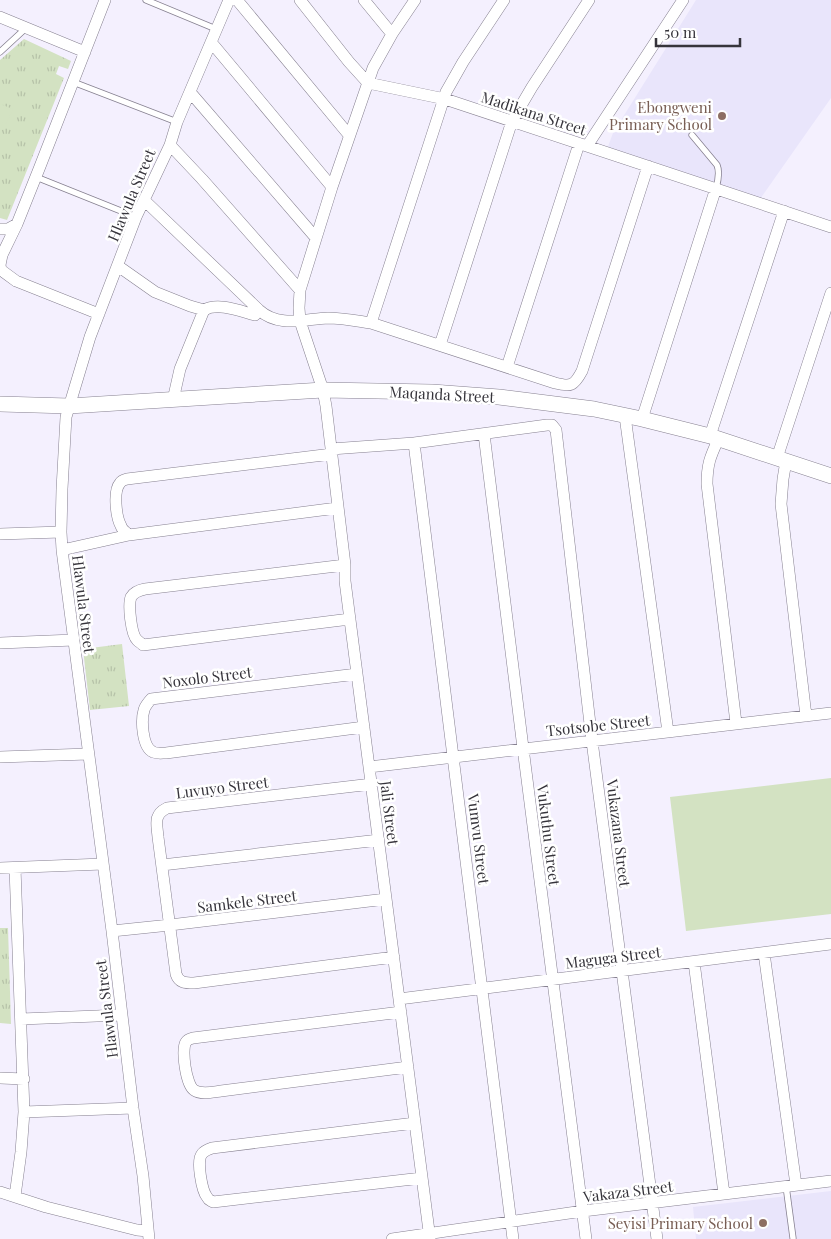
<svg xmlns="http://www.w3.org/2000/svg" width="831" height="1239" font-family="'Playfair Display',serif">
<defs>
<pattern id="grass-tufts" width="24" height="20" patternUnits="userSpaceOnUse" patternTransform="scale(1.25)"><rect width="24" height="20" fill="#d3e2c2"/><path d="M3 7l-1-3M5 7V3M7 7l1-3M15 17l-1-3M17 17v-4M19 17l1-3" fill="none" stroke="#b6c2a8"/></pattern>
</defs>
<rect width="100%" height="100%" fill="#f4f0fe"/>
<!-- education -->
<path fill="#e9e5fb" d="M 696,0 L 831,0 L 831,98 L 758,202 L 606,152 L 613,133 Z
M 831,1191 L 831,1239 L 696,1239 L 693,1207 Z"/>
<!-- grass -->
<path fill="url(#grass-tufts)" d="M 24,39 L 71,61 L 68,69 L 59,66 L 56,74 L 64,78 L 7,220 L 0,218 L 0,60 Z
M 122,644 L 129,706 L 90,710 L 83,649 Z
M 0,928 L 8,928 L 11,1024 L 0,1023 Z"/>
<!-- pitch -->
<path fill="#d3e2c2" d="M 0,104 L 13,109 L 6,124 L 0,122 Z
M 831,778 L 831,914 L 686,931 L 670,797 Z"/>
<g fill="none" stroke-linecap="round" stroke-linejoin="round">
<!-- service casing -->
<g stroke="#868090" stroke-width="7">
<path id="service" d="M 146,0 L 216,29
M 0,52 L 26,28
M 73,82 L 177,122
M 692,135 L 717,165 C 720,172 718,181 716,188
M 36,177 L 136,217
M 786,1186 L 793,1238"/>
</g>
<!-- minor casing -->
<g stroke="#868090" stroke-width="12">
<path id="minor" d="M 237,0 L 349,135
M 300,0 L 349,62 L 368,83 L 445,99 L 831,227
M 364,0 L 392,34
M 415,0 L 392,34 L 373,68 L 332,187 L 300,290 L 299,308 L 300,321 L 323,390 L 326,406 L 345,565 L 345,581 L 430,1239
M 0,17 L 85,52
M 211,42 L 332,187
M 190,92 L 316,238
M 170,145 L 202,179 L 300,290
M 587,146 L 683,0
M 144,200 L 259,310 C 279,328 304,319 328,318 C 342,318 357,321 371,323 L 555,383 C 571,387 574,386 582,371 L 648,166
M 0,229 L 8,229 L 17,224
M 118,266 L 155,292 L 190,306 L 204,310
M 99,314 L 16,281 L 1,270 L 0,265 L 2,255 L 17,224 L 39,169 L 105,0
M 371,323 L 446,92 L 450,85 L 463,62 L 504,0
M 440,345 L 512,121 L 532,87 L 589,0
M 507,367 L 579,144
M 173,400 L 180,369 L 204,310 C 218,302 240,311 255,315 L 259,310
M 625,416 L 668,732
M 642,419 L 716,188
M 484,434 L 523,748 L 586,1239
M 710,436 L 784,211
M 718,440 C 710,457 707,465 707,484 L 736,723
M 414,443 L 513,1239
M 331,449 L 414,443 L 547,425 L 552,425 L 556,430 L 592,741 L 657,1239
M 777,458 L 831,293
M 786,461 L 783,479 L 781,504 L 806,716
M 0,534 L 61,532
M 129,535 C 126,532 122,530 121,526 C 116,517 113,491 120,483 C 122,480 124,480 127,479 L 332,454
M 62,550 L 129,535 L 337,508
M 345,565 L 145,589 C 140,590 134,592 131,597 C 128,605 131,634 137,640 C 139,642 141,643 143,645 L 350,619
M 0,643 L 74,640
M 357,674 L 151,699 C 148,703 145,706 144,710 C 141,720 142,747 153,752 C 157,754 162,753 166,753 L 364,727
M 0,757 L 88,754
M 369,767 L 831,713
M 372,784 L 167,808 C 153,815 157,824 158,837 L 176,974 C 179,983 185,983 194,983 L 394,957
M 162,865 L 379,840
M 0,868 L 103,864
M 15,868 L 24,1112 L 21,1152 L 15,1196
M 112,931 L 170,925 L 386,899
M 764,953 L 796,1185
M 694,962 L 724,1194
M 399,999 L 831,944
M 401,1012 L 193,1038 C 190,1039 188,1039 186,1042 C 181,1049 186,1085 194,1090 C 201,1095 213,1092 221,1091 L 408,1067
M 21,1019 L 122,1015
M 0,1078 L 24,1079
M 24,1112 L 133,1108
M 415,1123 L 212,1148 C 209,1149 204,1151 202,1154 C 196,1160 202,1191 207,1197 C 209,1201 210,1200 213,1202 L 422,1178
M 0,1192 L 46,1207 L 137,1230 L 148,1231
M 149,1239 L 143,1176 L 133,1108 L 112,931 L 62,550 L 61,532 L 62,489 L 66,417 L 90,337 L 136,217 L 170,145 L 177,122 L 229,0
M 392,1239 L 583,1211 L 831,1181"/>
</g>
<!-- tertiary casing -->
<g stroke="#868090" stroke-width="16">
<path id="tertiary" d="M 0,404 L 69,406 L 323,390 L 432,392 L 499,397 L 594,409 L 642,419 L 710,436 L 831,476"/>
</g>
<!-- service -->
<use href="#service" stroke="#fff" stroke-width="5.5"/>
<!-- minor -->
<use href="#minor" stroke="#fff" stroke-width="11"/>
<!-- tertiary -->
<use href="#tertiary" stroke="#fff" stroke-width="15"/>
</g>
<!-- markers -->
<g fill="#8d6e63" stroke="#fff" stroke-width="2">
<circle cx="722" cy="116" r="5"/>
<circle cx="763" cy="1223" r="5"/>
</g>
<g text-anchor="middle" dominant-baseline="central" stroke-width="5" stroke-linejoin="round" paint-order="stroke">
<!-- education labels -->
<g font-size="15" fill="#785e54" stroke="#fff" text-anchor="end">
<text x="712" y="107">Ebongweni<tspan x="712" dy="17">Primary School</tspan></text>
<text x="753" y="1223">Seyisi Primary School</text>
</g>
<!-- street labels -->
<g font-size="15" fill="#36343b" stroke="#fff">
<text transform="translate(534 113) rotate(18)">Madikana Street</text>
<text transform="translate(131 195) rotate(-67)">Hlawula Street</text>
<text transform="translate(442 394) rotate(3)">Maqanda Street</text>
<text transform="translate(84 604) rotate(83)">Hlawula Street</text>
<text transform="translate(207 677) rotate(-7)">Noxolo Street</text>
<text transform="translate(598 725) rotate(-6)">Tsotsobe Street</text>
<text transform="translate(222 787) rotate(-7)">Luvuyo Street</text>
<text transform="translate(390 813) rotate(83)">Jali Street</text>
<text transform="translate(619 833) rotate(83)">Vukazana Street</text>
<text transform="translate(549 835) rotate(83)">Vukuthu Street</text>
<text transform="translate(479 839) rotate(83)">Vumvu Street</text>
<text transform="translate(247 901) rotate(-7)">Samkele Street</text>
<text transform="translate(613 957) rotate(-7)">Maguga Street</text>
<text transform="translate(106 1009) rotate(-97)">Hlawula Street</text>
<text transform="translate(628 1191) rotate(-7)">Vakaza Street</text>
</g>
</g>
<!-- scale -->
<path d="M656 38v8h84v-8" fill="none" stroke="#36343b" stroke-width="2.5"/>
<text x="664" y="38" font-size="15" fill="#36343b" stroke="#ffffff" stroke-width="4" paint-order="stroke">50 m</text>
</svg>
